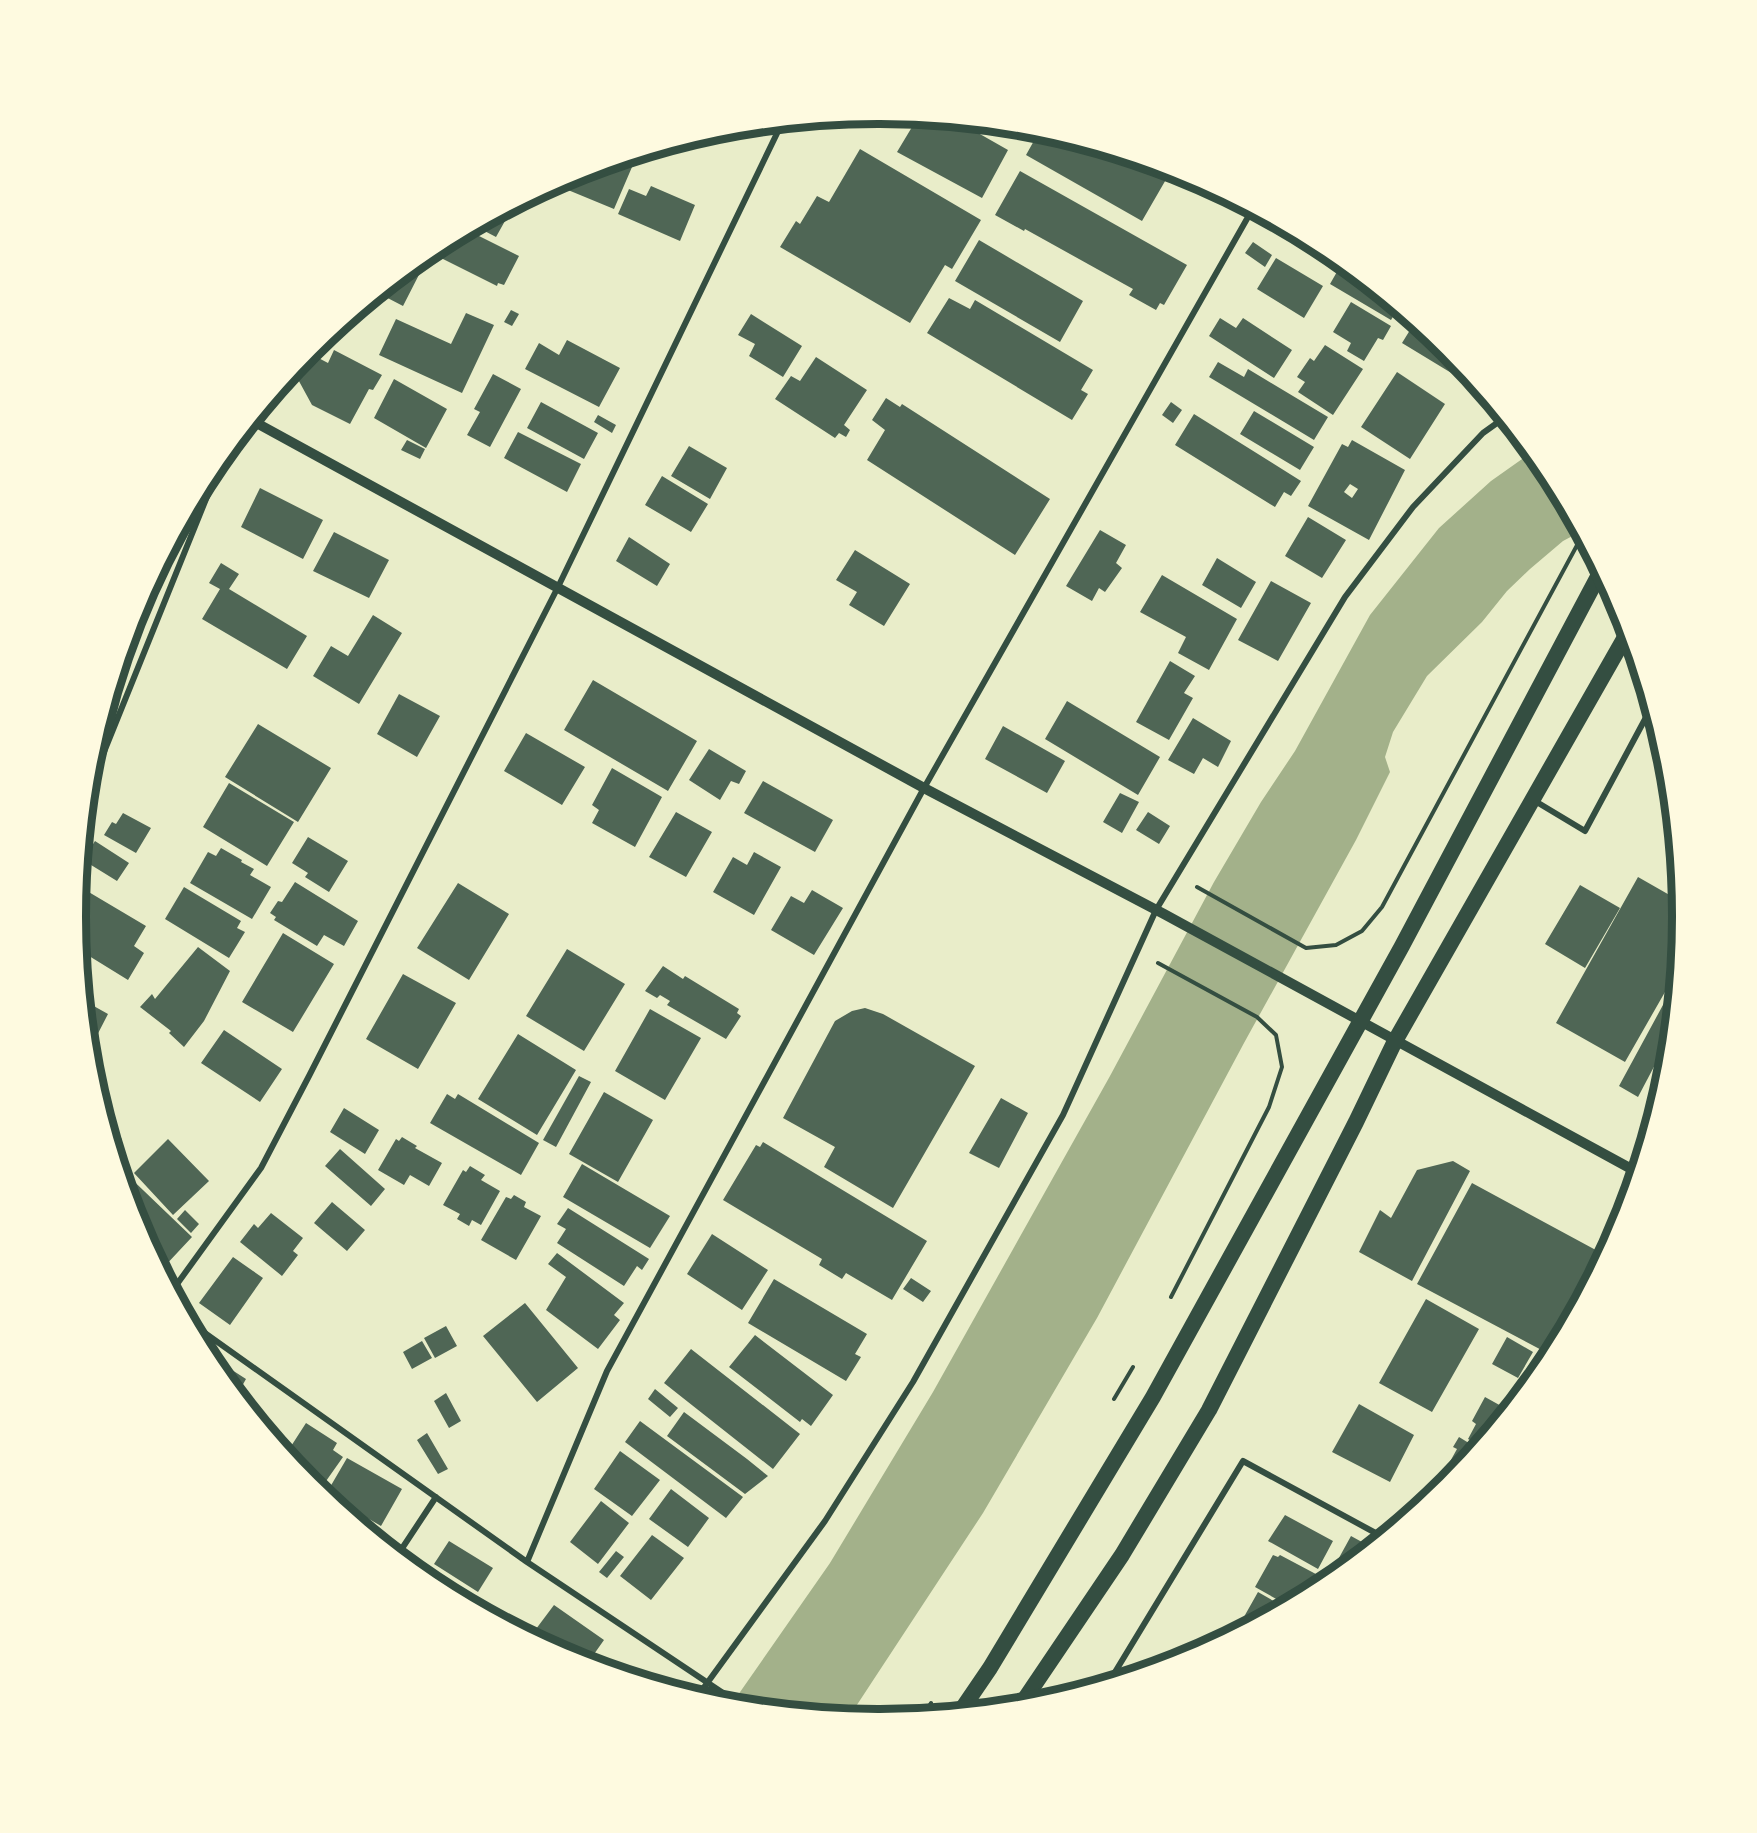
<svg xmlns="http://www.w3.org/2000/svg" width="1757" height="1833" font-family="'DejaVu Sans',sans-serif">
<rect width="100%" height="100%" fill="#e9edc9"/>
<!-- water -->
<path fill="#a3b18a" d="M 1532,452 L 1547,470 L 1580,532 L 1563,541 L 1530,569 L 1507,591 L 1482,622 L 1427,676 L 1393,732 L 1385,757 L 1390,772 L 1356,840 L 1244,1043 L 1097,1318 L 983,1513 L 849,1717 L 731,1705 L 830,1563 L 933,1392 L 1110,1076 L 1214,882 L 1261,802 L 1295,751 L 1370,615 L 1439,528 L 1491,481 Z"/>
<!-- building -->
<path fill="#4f6655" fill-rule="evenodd" d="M 918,117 L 957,121 L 1008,150 L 982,198 L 897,152 Z
M 1040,130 L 1142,161 L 1168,176 L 1142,221 L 1026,155 Z
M 860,149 L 981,220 L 952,269 L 945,265 L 910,323 L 780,247 L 796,221 L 800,224 L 817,196 L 829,202 Z
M 628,157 L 635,160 L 614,209 L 568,190 L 576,173 Z
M 1020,171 L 1187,265 L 1164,305 L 1160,303 L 1156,310 L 1129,295 L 1133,289 L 1025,229 L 1024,231 L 995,215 Z
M 651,186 L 695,205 L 680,241 L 618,214 L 629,189 L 646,196 Z
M 514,205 L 496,237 L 475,226 Z
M 467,230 L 519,256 L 504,285 L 498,283 L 497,286 L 437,256 L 443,242 Z
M 979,240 L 1083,301 L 1060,342 L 955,281 Z
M 1253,242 L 1272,255 L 1265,267 L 1245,253 Z
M 420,258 L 426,261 L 403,306 L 378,293 Z
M 1276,258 L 1323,286 L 1304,318 L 1257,289 Z
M 1342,263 L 1398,308 L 1391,320 L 1330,284 Z
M 949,298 L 970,309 L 975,300 L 1093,370 L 1081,390 L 1088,394 L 1072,420 L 927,333 Z
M 1351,302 L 1391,326 L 1383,340 L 1378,338 L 1364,361 L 1347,351 L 1351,343 L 1333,332 Z
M 511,310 L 519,314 L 512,326 L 504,322 Z
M 466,313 L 494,325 L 462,393 L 379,355 L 396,319 L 451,344 Z
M 751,314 L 802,346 L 783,377 L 749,356 L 755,344 L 738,335 Z
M 1220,318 L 1236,328 L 1243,318 L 1292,350 L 1274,378 L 1209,336 Z
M 1415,322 L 1447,349 L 1481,391 L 1402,343 Z
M 567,340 L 620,368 L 599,407 L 525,369 L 539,343 L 559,355 Z
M 1325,345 L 1363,369 L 1333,415 L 1298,392 L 1305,382 L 1297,377 L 1310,358 L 1314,361 Z
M 334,350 L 382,375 L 373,390 L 369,389 L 350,424 L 312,405 L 294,372 L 307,352 L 328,363 Z
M 816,357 L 867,390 L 844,425 L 850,430 L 846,437 L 839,433 L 835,438 L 775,399 L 791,376 L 800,381 Z
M 1218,362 L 1244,377 L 1248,369 L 1328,417 L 1314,440 L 1209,377 Z
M 1397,372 L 1445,404 L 1410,459 L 1361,427 Z
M 493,374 L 521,389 L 490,447 L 467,435 L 480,412 L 474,409 Z
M 394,379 L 447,409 L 426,448 L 374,418 Z
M 886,398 L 900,407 L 902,404 L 1050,499 L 1015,555 L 867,460 L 885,430 L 872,420 Z
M 541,402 L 598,433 L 584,459 L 527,428 Z
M 1171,402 L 1182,410 L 1173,423 L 1162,415 Z
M 1254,411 L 1314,447 L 1300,470 L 1240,434 Z
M 1194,414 L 1301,481 L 1291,496 L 1284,492 L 1275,507 L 1175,445 Z
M 598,415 L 616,425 L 612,433 L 594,422 Z
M 518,432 L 581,464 L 567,492 L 504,458 Z
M 407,440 L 425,449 L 420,459 L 401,450 Z
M 1352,440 L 1405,470 L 1369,540 L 1308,506 L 1342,444 L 1348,447 ZM 1350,484 L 1358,489 L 1352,498 L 1344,492 Z
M 689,446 L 727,468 L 710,499 L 671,476 Z
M 662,476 L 708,504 L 691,532 L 645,505 Z
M 260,488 L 323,520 L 303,559 L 241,527 Z
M 1308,517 L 1346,540 L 1322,578 L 1285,556 Z
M 1100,530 L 1126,545 L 1116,563 L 1122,568 L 1105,592 L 1099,588 L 1092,601 L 1066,586 Z
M 334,532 L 389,560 L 369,598 L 313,571 Z
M 629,537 L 670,564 L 657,586 L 616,561 Z
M 855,550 L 910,584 L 884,626 L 849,605 L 857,592 L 836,580 Z
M 1217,558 L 1256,582 L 1241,608 L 1202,585 Z
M 221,563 L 239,574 L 229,589 L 307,636 L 287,669 L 202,619 L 220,589 L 209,583 Z
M 1162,575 L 1237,619 L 1209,670 L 1178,653 L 1186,637 L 1140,612 Z
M 1271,581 L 1311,603 L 1278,661 L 1238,640 Z
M 373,615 L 402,633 L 359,704 L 313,676 L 331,646 L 348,656 Z
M 1170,661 L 1195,676 L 1184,693 L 1193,698 L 1169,740 L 1136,722 Z
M 593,680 L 697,741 L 668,791 L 564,730 Z
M 399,694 L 440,716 L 417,757 L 377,734 Z
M 1067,701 L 1160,757 L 1138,795 L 1045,739 Z
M 1193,718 L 1231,741 L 1218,767 L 1203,758 L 1194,774 L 1168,760 Z
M 258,724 L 331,768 L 298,822 L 225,777 Z
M 1003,726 L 1065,761 L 1047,793 L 985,759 Z
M 526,733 L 585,767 L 562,805 L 504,771 Z
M 709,749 L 746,771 L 739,784 L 731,781 L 720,800 L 689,780 Z
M 612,768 L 662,797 L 635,847 L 592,823 L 599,810 L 592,805 Z
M 763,781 L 833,820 L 815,852 L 744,813 Z
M 229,783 L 294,822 L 267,866 L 203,827 Z
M 1120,793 L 1139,802 L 1122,833 L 1103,822 Z
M 676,812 L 712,832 L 686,877 L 649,857 Z
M 1148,812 L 1170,826 L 1159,844 L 1136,830 Z
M 123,813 L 151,828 L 136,853 L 104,835 L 112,822 L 116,824 Z
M 308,837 L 348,861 L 329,892 L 305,877 L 308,873 L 292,863 Z
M 95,841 L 129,863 L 117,881 L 83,860 Z
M 221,848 L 242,860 L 241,862 L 254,869 L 250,875 L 271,887 L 252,919 L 190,883 L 208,852 L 216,856 Z
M 754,852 L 781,867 L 754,915 L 713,892 L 733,857 L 747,865 Z
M 1638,877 L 1680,901 L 1682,916 L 1677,971 L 1625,1062 L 1556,1023 Z
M 295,882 L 358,921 L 344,946 L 324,935 L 317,946 L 274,920 L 276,917 L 270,913 L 278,901 L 282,902 Z
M 458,883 L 509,914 L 469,980 L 417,948 Z
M 1580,885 L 1620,908 L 1585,968 L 1545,944 Z
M 184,887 L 241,921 L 237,928 L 245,932 L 229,958 L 165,919 Z
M 812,890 L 843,908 L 814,955 L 771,930 L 791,896 L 804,903 Z
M 87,891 L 146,926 L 134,946 L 144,953 L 128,980 L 81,951 L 88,938 L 76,931 L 76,909 Z
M 283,933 L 334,964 L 293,1032 L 242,1002 Z
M 198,947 L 230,971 L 204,1021 L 184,1047 L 169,1033 L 171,1031 L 140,1007 L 152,994 L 155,999 Z
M 567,949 L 625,984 L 584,1051 L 526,1016 Z
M 663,966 L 683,979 L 685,976 L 739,1009 L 737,1013 L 741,1016 L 726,1039 L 667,1005 L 670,1001 L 660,995 L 657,998 L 645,991 Z
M 403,974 L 456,1003 L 418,1069 L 366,1039 Z
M 1676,981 L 1667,1066 L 1657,1061 L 1638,1097 L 1619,1086 Z
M 83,1000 L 108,1014 L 91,1047 L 88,1045 Z
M 865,1008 L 883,1014 L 975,1066 L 893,1208 L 824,1167 L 835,1147 L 783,1118 L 835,1021 L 852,1011 Z
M 650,1009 L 701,1038 L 665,1100 L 615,1071 Z
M 224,1030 L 282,1069 L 260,1102 L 201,1063 Z
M 518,1034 L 576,1070 L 537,1135 L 478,1099 Z
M 579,1076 L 591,1082 L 556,1147 L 543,1140 Z
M 604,1092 L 653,1120 L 618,1182 L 569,1154 Z
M 447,1094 L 455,1099 L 458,1094 L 539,1143 L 521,1175 L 430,1123 Z
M 1001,1098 L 1028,1113 L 999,1168 L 969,1153 Z
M 344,1108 L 379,1130 L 365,1154 L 330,1132 Z
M 107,1129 L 122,1139 L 114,1151 Z
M 402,1137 L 417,1146 L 415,1148 L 442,1163 L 429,1186 L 410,1175 L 404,1185 L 378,1170 L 396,1139 L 399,1141 Z
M 168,1139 L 209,1181 L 173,1215 L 134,1173 Z
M 763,1142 L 927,1241 L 892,1300 L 846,1273 L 842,1279 L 819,1265 L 822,1259 L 723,1200 L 756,1145 L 760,1147 Z
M 340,1149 L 385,1189 L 371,1206 L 325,1166 Z
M 1453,1161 L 1470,1171 L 1412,1281 L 1359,1252 L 1380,1210 L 1391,1218 L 1417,1170 Z
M 582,1164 L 670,1216 L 650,1248 L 563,1197 Z
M 470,1166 L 485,1175 L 481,1180 L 500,1191 L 481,1225 L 472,1220 L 469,1226 L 457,1219 L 460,1214 L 443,1205 L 463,1170 L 466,1172 Z
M 119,1167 L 192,1237 L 163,1268 L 157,1262 L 136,1224 Z
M 1472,1183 L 1605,1255 L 1551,1355 L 1417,1284 Z
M 514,1195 L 526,1202 L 524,1207 L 541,1216 L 516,1260 L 481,1240 L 506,1197 L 511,1199 Z
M 332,1202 L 365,1230 L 347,1251 L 314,1223 Z
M 568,1208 L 649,1259 L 642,1270 L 637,1266 L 624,1286 L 557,1243 L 566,1229 L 557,1224 Z
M 185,1210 L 199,1224 L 191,1233 L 177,1219 Z
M 271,1213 L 303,1238 L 293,1251 L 298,1255 L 282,1276 L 240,1242 L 254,1224 L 258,1228 Z
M 712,1234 L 768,1270 L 742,1310 L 687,1274 Z
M 557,1253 L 624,1303 L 614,1315 L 620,1320 L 598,1349 L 546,1310 L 566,1277 L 548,1264 Z
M 233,1257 L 263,1278 L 230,1325 L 199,1303 Z
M 911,1278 L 931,1291 L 923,1302 L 903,1289 Z
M 774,1279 L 867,1334 L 855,1354 L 861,1357 L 846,1381 L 748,1323 Z
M 1426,1299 L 1479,1329 L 1432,1412 L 1379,1383 Z
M 525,1303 L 578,1368 L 537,1402 L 483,1336 Z
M 446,1326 L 457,1346 L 435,1358 L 424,1338 Z
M 755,1335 L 833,1395 L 811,1426 L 802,1419 L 800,1422 L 729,1367 Z
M 1507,1337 L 1533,1352 L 1518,1378 L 1492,1364 Z
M 422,1341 L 432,1358 L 412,1369 L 403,1352 Z
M 691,1349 L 800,1434 L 773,1469 L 664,1383 Z
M 1539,1359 L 1546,1363 L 1527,1387 L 1520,1383 L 1528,1368 L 1533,1370 Z
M 232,1370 L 246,1379 L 237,1395 L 225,1380 Z
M 655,1389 L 678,1408 L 670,1417 L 648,1399 Z
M 446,1393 L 461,1421 L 449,1428 L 434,1401 Z
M 1485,1397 L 1503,1407 L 1508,1398 L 1515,1402 L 1479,1445 L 1468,1439 L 1476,1424 L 1472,1421 Z
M 1359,1404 L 1414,1435 L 1390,1482 L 1332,1452 Z
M 684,1412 L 747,1459 L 768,1476 L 745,1494 L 667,1436 Z
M 640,1421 L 743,1497 L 726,1518 L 625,1442 Z
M 306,1423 L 337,1443 L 333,1450 L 343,1457 L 319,1491 L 310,1484 L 286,1454 Z
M 427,1433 L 448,1469 L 438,1474 L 417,1440 Z
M 1459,1437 L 1477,1448 L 1457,1472 L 1447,1467 L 1457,1449 L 1453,1447 Z
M 620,1451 L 660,1480 L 632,1516 L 594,1489 Z
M 347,1458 L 402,1489 L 381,1526 L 326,1494 Z
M 1440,1477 L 1449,1482 L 1434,1495 L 1431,1493 Z
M 671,1489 L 709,1518 L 688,1547 L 649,1519 Z
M 601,1501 L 629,1523 L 598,1564 L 570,1542 Z
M 346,1512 L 378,1533 L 375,1538 L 345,1513 Z
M 1285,1515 L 1333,1541 L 1318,1569 L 1268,1541 Z
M 652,1535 L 684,1558 L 651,1600 L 620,1576 Z
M 1351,1536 L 1371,1547 L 1333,1578 L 1329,1576 Z
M 449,1541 L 493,1568 L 478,1592 L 434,1564 Z
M 616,1551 L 624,1557 L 607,1578 L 599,1572 Z
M 1273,1555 L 1278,1557 L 1280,1555 L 1329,1581 L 1287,1605 L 1255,1587 Z
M 1258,1592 L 1284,1607 L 1237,1631 L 1236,1631 Z
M 554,1605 L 604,1640 L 587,1664 L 571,1659 L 530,1637 Z"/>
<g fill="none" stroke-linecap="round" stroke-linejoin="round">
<!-- path -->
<path stroke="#344e41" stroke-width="4" d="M 1197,887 L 1306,948 L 1336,945 L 1362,931 L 1382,907 L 1582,536
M 1158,963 L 1257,1017 L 1276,1035 L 1282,1067 L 1269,1107 L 1171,1297
M 1114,1399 L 1133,1367
M 923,1716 L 931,1703"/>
<!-- minor -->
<path stroke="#344e41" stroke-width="6" d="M 87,794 L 225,452
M 1535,801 L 1585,831 L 1651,708
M 172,1291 L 261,1168 L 309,1076 L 558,587 L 782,123
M 188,1321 L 527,1562 L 744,1707
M 397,1556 L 436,1497
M 527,1562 L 607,1371 L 924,788 L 1252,210
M 1109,1682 L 1243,1461 L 1383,1537
M 697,1697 L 825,1521 L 913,1382 L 1063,1115 L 1156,910 L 1345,597 L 1413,507 L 1483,433 L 1504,418"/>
<!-- tertiary -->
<path stroke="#344e41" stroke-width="10" d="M 251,420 L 924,788 L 1164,914 L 1637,1172"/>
<!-- trunk -->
<path stroke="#344e41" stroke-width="16" d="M 1020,1706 L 1122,1555 L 1209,1410 L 1356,1122 L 1395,1041 L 1628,632
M 960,1712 L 990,1668 L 1153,1397 L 1402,946 L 1601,571"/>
</g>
<!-- crop -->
<path d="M0 0H1757V1833H0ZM878 124H880A792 792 0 0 1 1672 916V917A792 792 0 0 1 880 1709H878A792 792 0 0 1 86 917V916A792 792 0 0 1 878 124Z" fill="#fefae0" fill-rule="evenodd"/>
<path fill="none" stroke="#344e41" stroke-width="8" d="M878 124H880A792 792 0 0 1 1672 916V917A792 792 0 0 1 880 1709H878A792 792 0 0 1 86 917V916A792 792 0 0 1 878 124Z"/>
</svg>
